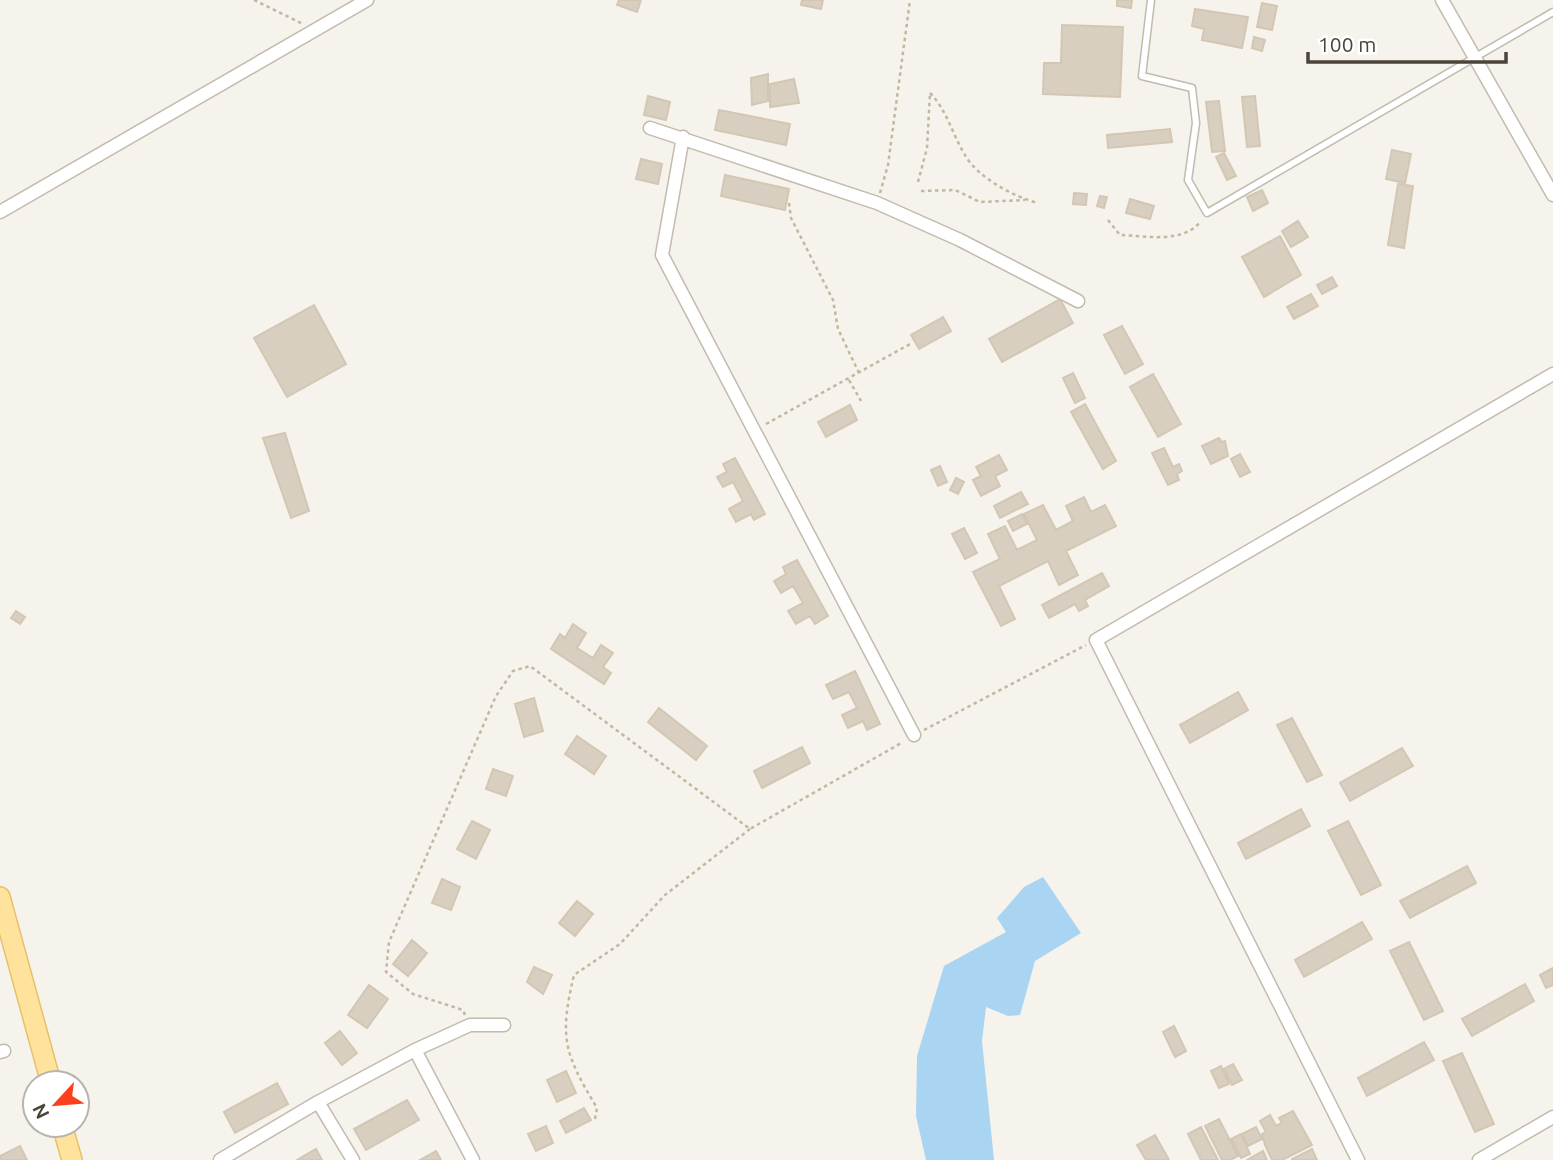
<svg xmlns="http://www.w3.org/2000/svg" width="1553" height="1160" font-family="Ubuntu,sans-serif">
<rect width="100%" height="100%" fill="#f6f3ec"/>
<!-- water -->
<path fill="#a9d4f2" d="M 1043,877 L 1081,933 L 1035,961 L 1020,1015 L 1008,1016 L 986,1007 L 982,1041 L 994,1160 L 926,1160 L 916,1116 L 917,1056 L 944,966 L 1006,932 L 997,918 L 1024,887 Z"/>
<!-- building -->
<path fill="#d8cfc1" stroke="#d3c7b4" stroke-width="2" d="M 619,0 L 641,0 L 637,12 L 617,5 Z
M 802,0 L 823,0 L 821,9 L 801,5 Z
M 1117,0 L 1132,0 L 1131,8 L 1117,6 Z
M 1262,3 L 1277,6 L 1272,30 L 1257,27 Z
M 1195,9 L 1248,17 L 1242,48 L 1202,40 L 1204,29 L 1192,26 Z
M 1062,25 L 1123,27 L 1120,97 L 1043,94 L 1044,63 L 1061,63 Z
M 1254,37 L 1265,40 L 1262,51 L 1252,48 Z
M 768,74 L 768,101 L 752,105 L 751,78 Z
M 794,79 L 799,103 L 770,107 L 770,84 Z
M 648,96 L 670,102 L 666,120 L 644,115 Z
M 1255,96 L 1260,146 L 1247,147 L 1242,97 Z
M 1219,101 L 1225,151 L 1212,152 L 1206,102 Z
M 719,110 L 790,124 L 786,145 L 715,130 Z
M 1170,129 L 1172,142 L 1108,148 L 1107,135 Z
M 1392,150 L 1411,154 L 1405,183 L 1386,179 Z
M 1224,153 L 1236,176 L 1227,180 L 1216,157 Z
M 641,159 L 662,164 L 658,184 L 636,179 Z
M 725,175 L 789,189 L 785,210 L 721,196 Z
M 1398,184 L 1413,186 L 1404,248 L 1388,245 Z
M 1262,190 L 1268,203 L 1253,211 L 1247,197 Z
M 1074,193 L 1087,194 L 1086,205 L 1073,204 Z
M 1100,196 L 1107,197 L 1104,208 L 1097,206 Z
M 1130,199 L 1154,206 L 1150,219 L 1126,213 Z
M 1298,221 L 1308,237 L 1291,247 L 1282,231 Z
M 1280,236 L 1301,275 L 1264,297 L 1242,257 Z
M 1332,277 L 1337,286 L 1322,294 L 1317,285 Z
M 1311,294 L 1318,306 L 1294,319 L 1287,307 Z
M 1060,299 L 1073,323 L 1002,362 L 989,339 Z
M 314,305 L 346,364 L 287,397 L 254,338 Z
M 943,317 L 951,331 L 919,349 L 911,335 Z
M 1122,326 L 1143,364 L 1125,374 L 1104,335 Z
M 1073,373 L 1085,398 L 1075,403 L 1063,378 Z
M 1153,374 L 1181,424 L 1158,437 L 1130,387 Z
M 1085,404 L 1116,461 L 1103,469 L 1071,412 Z
M 850,405 L 857,420 L 826,437 L 818,422 Z
M 285,433 L 309,511 L 291,518 L 263,438 Z
M 1219,438 L 1222,442 L 1225,441 L 1228,456 L 1211,464 L 1202,446 Z
M 1164,448 L 1173,467 L 1179,464 L 1182,471 L 1177,474 L 1179,480 L 1168,485 L 1152,453 Z
M 1240,454 L 1250,472 L 1240,477 L 1231,459 Z
M 999,455 L 1007,470 L 995,476 L 1000,486 L 981,496 L 973,480 L 981,476 L 976,467 Z
M 735,458 L 765,514 L 754,520 L 751,514 L 736,522 L 729,509 L 743,501 L 733,482 L 723,487 L 717,477 L 727,472 L 723,464 Z
M 940,466 L 947,482 L 938,486 L 931,470 Z
M 956,478 L 964,482 L 958,494 L 950,490 Z
M 1021,492 L 1028,504 L 1000,518 L 994,506 Z
M 1084,497 L 1091,512 L 1105,505 L 1116,526 L 1066,551 L 1078,575 L 1059,585 L 1048,561 L 999,586 L 1015,619 L 1001,626 L 973,572 L 1000,559 L 988,534 L 1005,526 L 1017,550 L 1037,540 L 1024,514 L 1043,505 L 1056,530 L 1073,521 L 1066,506 Z
M 1022,514 L 1027,524 L 1013,531 L 1008,521 Z
M 964,528 L 977,553 L 965,559 L 952,534 Z
M 797,560 L 828,616 L 815,624 L 810,616 L 796,624 L 788,611 L 803,603 L 793,586 L 781,593 L 774,581 L 786,574 L 783,567 Z
M 1102,573 L 1109,586 L 1085,600 L 1088,606 L 1079,611 L 1075,604 L 1049,618 L 1042,605 Z
M 16,611 L 25,617 L 20,624 L 11,618 Z
M 573,624 L 586,633 L 577,648 L 593,658 L 601,645 L 613,653 L 603,667 L 611,673 L 604,684 L 551,649 L 560,634 L 565,638 Z
M 855,671 L 880,724 L 867,730 L 863,721 L 848,728 L 842,715 L 857,708 L 849,692 L 833,699 L 826,685 Z
M 1238,692 L 1248,710 L 1190,743 L 1180,725 Z
M 534,698 L 543,731 L 524,737 L 515,704 Z
M 659,708 L 707,746 L 696,760 L 648,722 Z
M 1292,718 L 1322,775 L 1307,782 L 1277,725 Z
M 577,736 L 606,756 L 594,774 L 565,754 Z
M 802,747 L 810,763 L 762,788 L 754,771 Z
M 1402,748 L 1413,766 L 1350,801 L 1340,783 Z
M 493,769 L 513,776 L 506,796 L 486,789 Z
M 1301,809 L 1310,826 L 1246,859 L 1238,843 Z
M 472,821 L 490,830 L 476,859 L 457,849 Z
M 1348,821 L 1381,885 L 1361,895 L 1328,831 Z
M 1467,866 L 1476,883 L 1410,918 L 1400,901 Z
M 442,879 L 460,887 L 451,910 L 432,903 Z
M 577,901 L 593,914 L 575,936 L 559,923 Z
M 1362,922 L 1372,939 L 1304,977 L 1295,960 Z
M 412,940 L 427,953 L 408,976 L 393,964 Z
M 1409,942 L 1443,1011 L 1424,1020 L 1390,951 Z
M 534,967 L 552,975 L 543,994 L 527,982 Z
M 1553,968 L 1553,985 L 1546,988 L 1540,975 Z
M 1525,984 L 1534,1001 L 1472,1036 L 1462,1019 Z
M 369,985 L 388,999 L 367,1028 L 348,1015 Z
M 1174,1026 L 1186,1051 L 1175,1057 L 1163,1032 Z
M 340,1031 L 357,1053 L 342,1065 L 325,1043 Z
M 1424,1042 L 1434,1060 L 1367,1096 L 1358,1078 Z
M 1462,1053 L 1494,1124 L 1475,1132 L 1443,1061 Z
M 1233,1064 L 1242,1080 L 1232,1085 L 1224,1069 Z
M 1221,1066 L 1229,1084 L 1219,1088 L 1211,1071 Z
M 566,1071 L 576,1093 L 557,1102 L 547,1080 Z
M 277,1083 L 288,1104 L 235,1133 L 224,1112 Z
M 407,1100 L 419,1120 L 366,1150 L 354,1129 Z
M 584,1108 L 591,1120 L 566,1133 L 560,1121 Z
M 1293,1111 L 1312,1145 L 1282,1160 L 1272,1160 L 1265,1145 L 1262,1134 L 1266,1132 L 1260,1121 L 1270,1115 L 1276,1126 L 1282,1123 L 1279,1118 Z
M 1219,1119 L 1238,1156 L 1230,1160 L 1222,1160 L 1205,1126 Z
M 546,1126 L 553,1143 L 536,1151 L 528,1134 Z
M 1201,1127 L 1218,1160 L 1201,1160 L 1188,1134 Z
M 1256,1127 L 1262,1139 L 1248,1146 L 1242,1134 Z
M 1241,1134 L 1250,1154 L 1241,1158 L 1231,1139 Z
M 1155,1135 L 1169,1160 L 1146,1160 L 1137,1145 Z
M 20,1146 L 27,1160 L 1,1160 L 0,1156 Z
M 316,1149 L 322,1160 L 297,1160 Z
M 1312,1149 L 1317,1160 L 1292,1160 L 1292,1159 Z
M 436,1151 L 441,1160 L 420,1160 Z
M 1263,1151 L 1267,1160 L 1247,1160 Z"/>
<g fill="none" stroke-linecap="round" stroke-linejoin="round">
<!-- lane casing -->
<g stroke="#c2bbae" stroke-width="9">
<path id="lane" d="M 1151,0 L 1142,76 L 1192,88 L 1196,123 L 1188,180 L 1207,213 L 1553,12"/>
</g>
<!-- street casing -->
<g stroke="#c2bbae" stroke-width="15">
<path id="street" d="M 1442,0 L 1553,195
M 650,128 L 877,203 L 960,240 L 1078,301
M 683,137 L 662,255 L 914,735
M 0,212 L 367,0
M 415,1050 L 473,1160
M 0,1052 L 4,1051
M 318,1102 L 353,1160
M 220,1160 L 318,1102 L 415,1050 L 470,1025 L 504,1025
M 1358,1160 L 1096,640 L 1553,374
M 1479,1160 L 1553,1117"/>
</g>
<!-- primary casing -->
<g stroke="#e6c16a" stroke-width="22">
<path id="primary" d="M 0,897 L 51,1083
M 62,1125 L 72,1160"/>
</g>
<!-- path -->
<path stroke="#c4b79f" stroke-width="2.5" stroke-dasharray="3.5 3.5" stroke-linecap="butt" d="M 254,0 L 303,24
M 930,93 C 947,110 952,134 965,155 C 977,177 1014,197 1038,203
M 918,182 L 927,148 L 930,93
M 921,191 L 955,190 L 980,202 L 1025,200
M 880,193 L 888,165 L 910,0
M 789,203 L 791,218 L 833,300 L 838,329 L 859,373
M 1108,220 L 1120,235 C 1146,236 1183,244 1201,221
M 849,380 L 861,401
M 766,424 L 910,344
M 924,730 L 1086,645
M 465,1015 L 463,1010 L 413,994 L 386,972 L 389,942 L 496,696 L 513,671 L 530,666 L 750,829 L 903,742
M 595,1119 L 597,1108 C 564,1053 559,1038 574,975 L 620,944 L 665,895 L 750,829"/>
<!-- lane -->
<use href="#lane" stroke="#fff" stroke-width="6"/>
<!-- street -->
<use href="#street" stroke="#fff" stroke-width="12"/>
<!-- primary -->
<use href="#primary" stroke="#ffe39c" stroke-width="19"/>
</g>
<!-- north arrow -->
<g transform="translate(56 1104) rotate(244)"><circle r="33" fill="#ffffff" stroke="#b7b4b0" stroke-width="2"/>
<path d="M0-5L12 26L0 18L-12 26Z" fill="#fc3f1d"/>
<text y="-10" font-size="19" font-weight="bold" text-anchor="middle" fill="#4b4439">N</text>
</g>
<!-- scale -->
<path d="M1308 52v10h198v-10" fill="none" stroke="#4b4439" stroke-width="3.5"/>
<text x="1318" y="52" font-size="21" fill="#4b4439" stroke="#ffffff" stroke-width="5" paint-order="stroke">100 m</text>
</svg>
